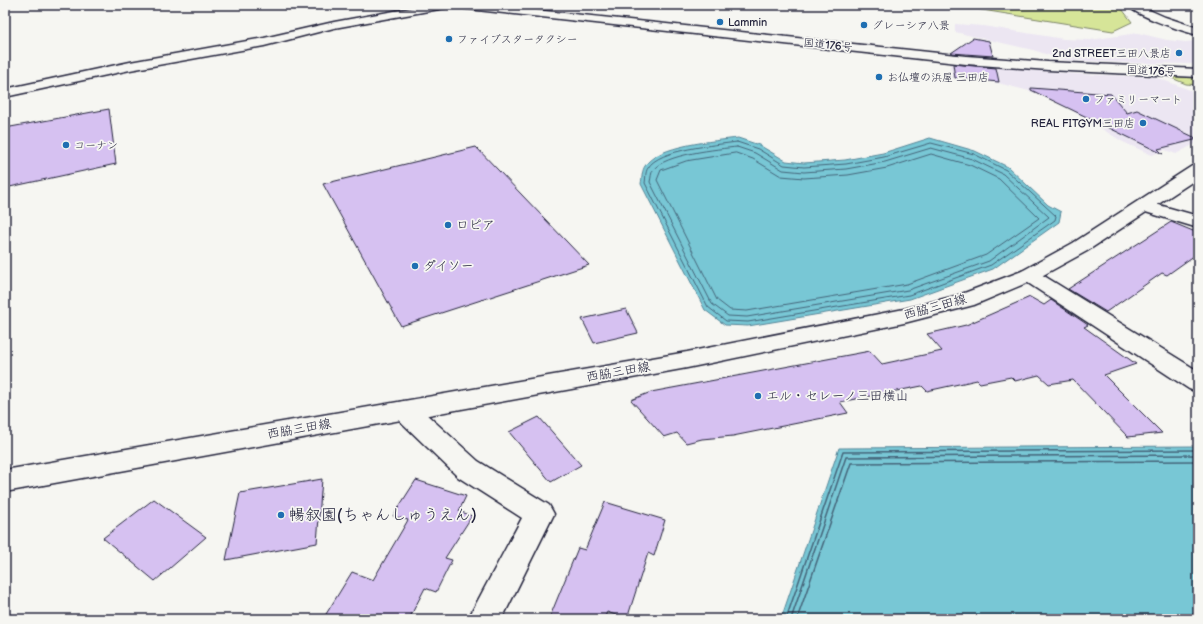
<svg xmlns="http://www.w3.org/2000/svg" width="1203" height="624" font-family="'Balsamiq Sans','Klee One',sans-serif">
<rect width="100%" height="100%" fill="#f6f6f2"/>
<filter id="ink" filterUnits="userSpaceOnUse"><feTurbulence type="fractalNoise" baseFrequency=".025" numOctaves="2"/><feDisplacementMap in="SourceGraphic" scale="8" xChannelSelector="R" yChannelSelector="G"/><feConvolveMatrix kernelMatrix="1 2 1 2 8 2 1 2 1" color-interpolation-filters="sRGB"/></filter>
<g filter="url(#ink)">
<!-- built -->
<path fill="#ece6f2" d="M 955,24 L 983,26 L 1064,39 L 1090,40 L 1138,33 L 1167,40 L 1185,42 L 1198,41 L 1198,64 L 1128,63 L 1064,60 L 1033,50 L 955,32 Z
M 950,64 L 1078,74 L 1155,77 L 1198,93 L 1198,142 L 1176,154 L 1165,150 L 1152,155 L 1123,142 L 1068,108 L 1069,107 L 1033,92 L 998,83 L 952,78 Z"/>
<!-- green -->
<path fill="#d6e598" stroke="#7c846a" d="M 951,5 L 1119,5 L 1132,22 L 1113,31 Z
M 1167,76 L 1198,78 L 1198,85 L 1186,84 Z"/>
<!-- water -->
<path fill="#78c7d5" stroke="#568597" d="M 738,138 L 759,145 L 786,161 L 804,163 L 845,160 L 883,153 L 930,138 L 975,151 L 1008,167 L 1048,205 L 1061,212 L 1059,222 L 993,269 L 910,299 L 748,326 L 725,325 L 705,310 L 641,184 C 642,178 642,170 645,166 C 657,145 715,141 738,138 Z
M 1198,446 L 1198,619 L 781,619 L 839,448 Z"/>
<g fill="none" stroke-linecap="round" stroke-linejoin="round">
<!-- shore-far1 -->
<path stroke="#446479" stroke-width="1" d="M 737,142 L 758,149 L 784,165 L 804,167 L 846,164 L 884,157 L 931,143 L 974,154 L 1006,170 L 1056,216 L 1055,220 L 991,265 L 909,295 L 748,322 L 726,321 L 708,307 L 645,183 C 646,178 645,172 648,168 C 658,149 717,145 737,142 Z
M 737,147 L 755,153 L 783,170 L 804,172 L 846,169 L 885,162 L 931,148 L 972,159 L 1003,174 L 1049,217 L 989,261 L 908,290 L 747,317 L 728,316 L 712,304 L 650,182 C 651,178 651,173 653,170 C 665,154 718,149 737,147 Z
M 736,153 L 753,159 L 781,176 L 804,178 L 848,175 L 887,168 L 931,154 L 970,165 L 999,179 L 1039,218 L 986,255 L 907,284 L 747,311 L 730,310 L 717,300 L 657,180 L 661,170 L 686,161 Z"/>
<!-- shore -->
<path stroke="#446479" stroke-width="1.5" d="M 786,619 L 843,452 L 1198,450
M 791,619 L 846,457 L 1198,455
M 797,619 L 851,463 L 1198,461"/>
</g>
<!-- building -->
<path fill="#d6c1f1" stroke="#22223b" d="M 973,38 L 989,41 L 993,56 L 951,53 Z
M 953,64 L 996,68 L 999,82 L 955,78 Z
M 1031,88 L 1111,94 L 1127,113 L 1137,110 L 1198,139 L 1158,149 L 1163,154 L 1031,90 Z
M 109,109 L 116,164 L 5,188 L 5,128 Z
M 476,147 L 589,265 L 401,326 L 323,184 Z
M 1171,222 L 1198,233 L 1198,253 L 1167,275 L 1162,273 L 1106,312 L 1068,289 Z
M 1030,297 L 1044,305 L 1051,300 L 1088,325 L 1084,327 L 1136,364 L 1104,375 L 1162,433 L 1128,437 L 1073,380 L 1049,384 L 1039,375 L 1015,381 L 1011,377 L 980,383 L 977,380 L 927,391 L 922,386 L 840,402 L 848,413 L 733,436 L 702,439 L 686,443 L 677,433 L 664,437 L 631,400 L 651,392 L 870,351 L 882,364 L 942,351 L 927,334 L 966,325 Z
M 626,309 L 638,333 L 594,343 L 582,319 Z
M 539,417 L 581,465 L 551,482 L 509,432 Z
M 322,479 L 317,543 L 226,560 L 240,493 Z
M 416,480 L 466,496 L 459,511 L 472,516 L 445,558 L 452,560 L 436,592 L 425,588 L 409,619 L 323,619 L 352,572 L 373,580 L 408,520 L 393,516 Z
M 154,499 L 206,537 L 155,581 L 103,538 Z
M 605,502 L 665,520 L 654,556 L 648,553 L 627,619 L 607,612 L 604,619 L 549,619 L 578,548 L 585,550 Z"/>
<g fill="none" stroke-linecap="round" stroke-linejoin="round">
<!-- street casing -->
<g stroke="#22223b" stroke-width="3">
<path id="street" d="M 427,5 L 450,5 L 445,8 L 334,28 L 264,46 L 130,70 L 5,97 L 5,89 L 130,62 L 264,38 L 334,22 Z
M 1128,5 L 1138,5 L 1165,17 L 1198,28 L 1198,35 C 1185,32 1133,15 1128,5 Z
M 1145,201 L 1198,216 L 1198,228 L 1139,210 L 1136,206 L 1139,202 Z
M 1029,269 L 1036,271 L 1198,371 L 1198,392 L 1189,389 L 1022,279 L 1019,275 L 1022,271 Z
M 405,401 L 414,403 L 478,461 L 549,505 L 554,514 L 502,619 L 468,619 L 522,518 L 458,477 L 396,417 L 392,410 L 396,403 Z"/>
</g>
<!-- primary casing -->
<g stroke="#22223b" stroke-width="3">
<path id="primary" d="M 1198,165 L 1198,178 L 1087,251 L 1036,279 L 974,305 L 904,323 L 687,368 L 5,492 L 5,470 L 687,352 L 904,309 L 959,295 L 1022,271 L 1073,243 L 1192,166 Z"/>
</g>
<!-- highway casing -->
<g stroke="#22223b" stroke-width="3">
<path id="highway" d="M 454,5 L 488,5 L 966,56 L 1048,62 L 1198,69 L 1198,77 L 1048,70 L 966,64 L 459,8 Z"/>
</g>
<!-- street -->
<use href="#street" fill="#f6f6f2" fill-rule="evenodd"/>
<!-- primary -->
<use href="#primary" fill="#f6f6f2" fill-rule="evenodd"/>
<!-- highway -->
<use href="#highway" fill="#f6f6f2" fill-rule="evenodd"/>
</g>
</g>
<!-- markers -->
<g fill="#1f6fb2" stroke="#f6f6f2" stroke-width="1.5">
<circle cx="720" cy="22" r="4"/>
<circle cx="864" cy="25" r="4"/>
<circle cx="449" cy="39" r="4"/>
<circle cx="1179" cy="53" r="4"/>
<circle cx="879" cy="77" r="4"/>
<circle cx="1086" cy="99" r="4"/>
<circle cx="1143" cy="123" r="4"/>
<circle cx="66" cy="145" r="4"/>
<circle cx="448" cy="225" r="4"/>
<circle cx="415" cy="266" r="4"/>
<circle cx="758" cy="396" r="4"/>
<circle cx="281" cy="515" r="4"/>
</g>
<g text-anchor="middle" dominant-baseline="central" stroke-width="3.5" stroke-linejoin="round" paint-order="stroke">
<!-- far-poi labels -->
<g font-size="11" fill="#22223b" stroke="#f6f6f2" text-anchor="start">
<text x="728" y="22">Lammin</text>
<text x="872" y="25">グレーシア八景</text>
<text x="457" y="39">ファイブスタータクシー</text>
<text x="1171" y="53" text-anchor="end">2nd STREET三田八景店</text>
<text x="887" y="77">お仏壇の浜屋 三田店</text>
<text x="1094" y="99">ファミリーマート</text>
<text x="1135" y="123" text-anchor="end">REAL FITGYM三田店</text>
<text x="74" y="145">コーナン</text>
</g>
<!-- far-street labels -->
<g font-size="11" fill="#22223b" stroke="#f6f6f2">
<text transform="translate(828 45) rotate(6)">国道176号</text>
<text transform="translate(1151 71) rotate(3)">国道176号</text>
</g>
<!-- poi labels -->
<g font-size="13" fill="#22223b" stroke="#f6f6f2" text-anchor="start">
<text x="456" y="225">ロピア</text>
<text x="423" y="266">ダイソー</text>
<text x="766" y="396">エル・セレーノ三田横山</text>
</g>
<!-- street labels -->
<g font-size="13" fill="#22223b" stroke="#f6f6f2">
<text transform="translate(935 307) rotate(-15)">西脇三田線</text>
<text transform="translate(618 372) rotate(-10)">西脇三田線</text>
<text transform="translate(299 429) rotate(-10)">西脇三田線</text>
</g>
<!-- near-poi labels -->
<g font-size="16" fill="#22223b" stroke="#f6f6f2" text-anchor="start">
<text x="289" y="515">暢叙園(ちゃんしゅうえん)</text>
</g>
</g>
<!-- margin -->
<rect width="1203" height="624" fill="none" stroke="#f6f6f2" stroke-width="20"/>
<rect x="10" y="10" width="1183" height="604" fill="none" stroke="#22223b" stroke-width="1.5" filter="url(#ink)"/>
</svg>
